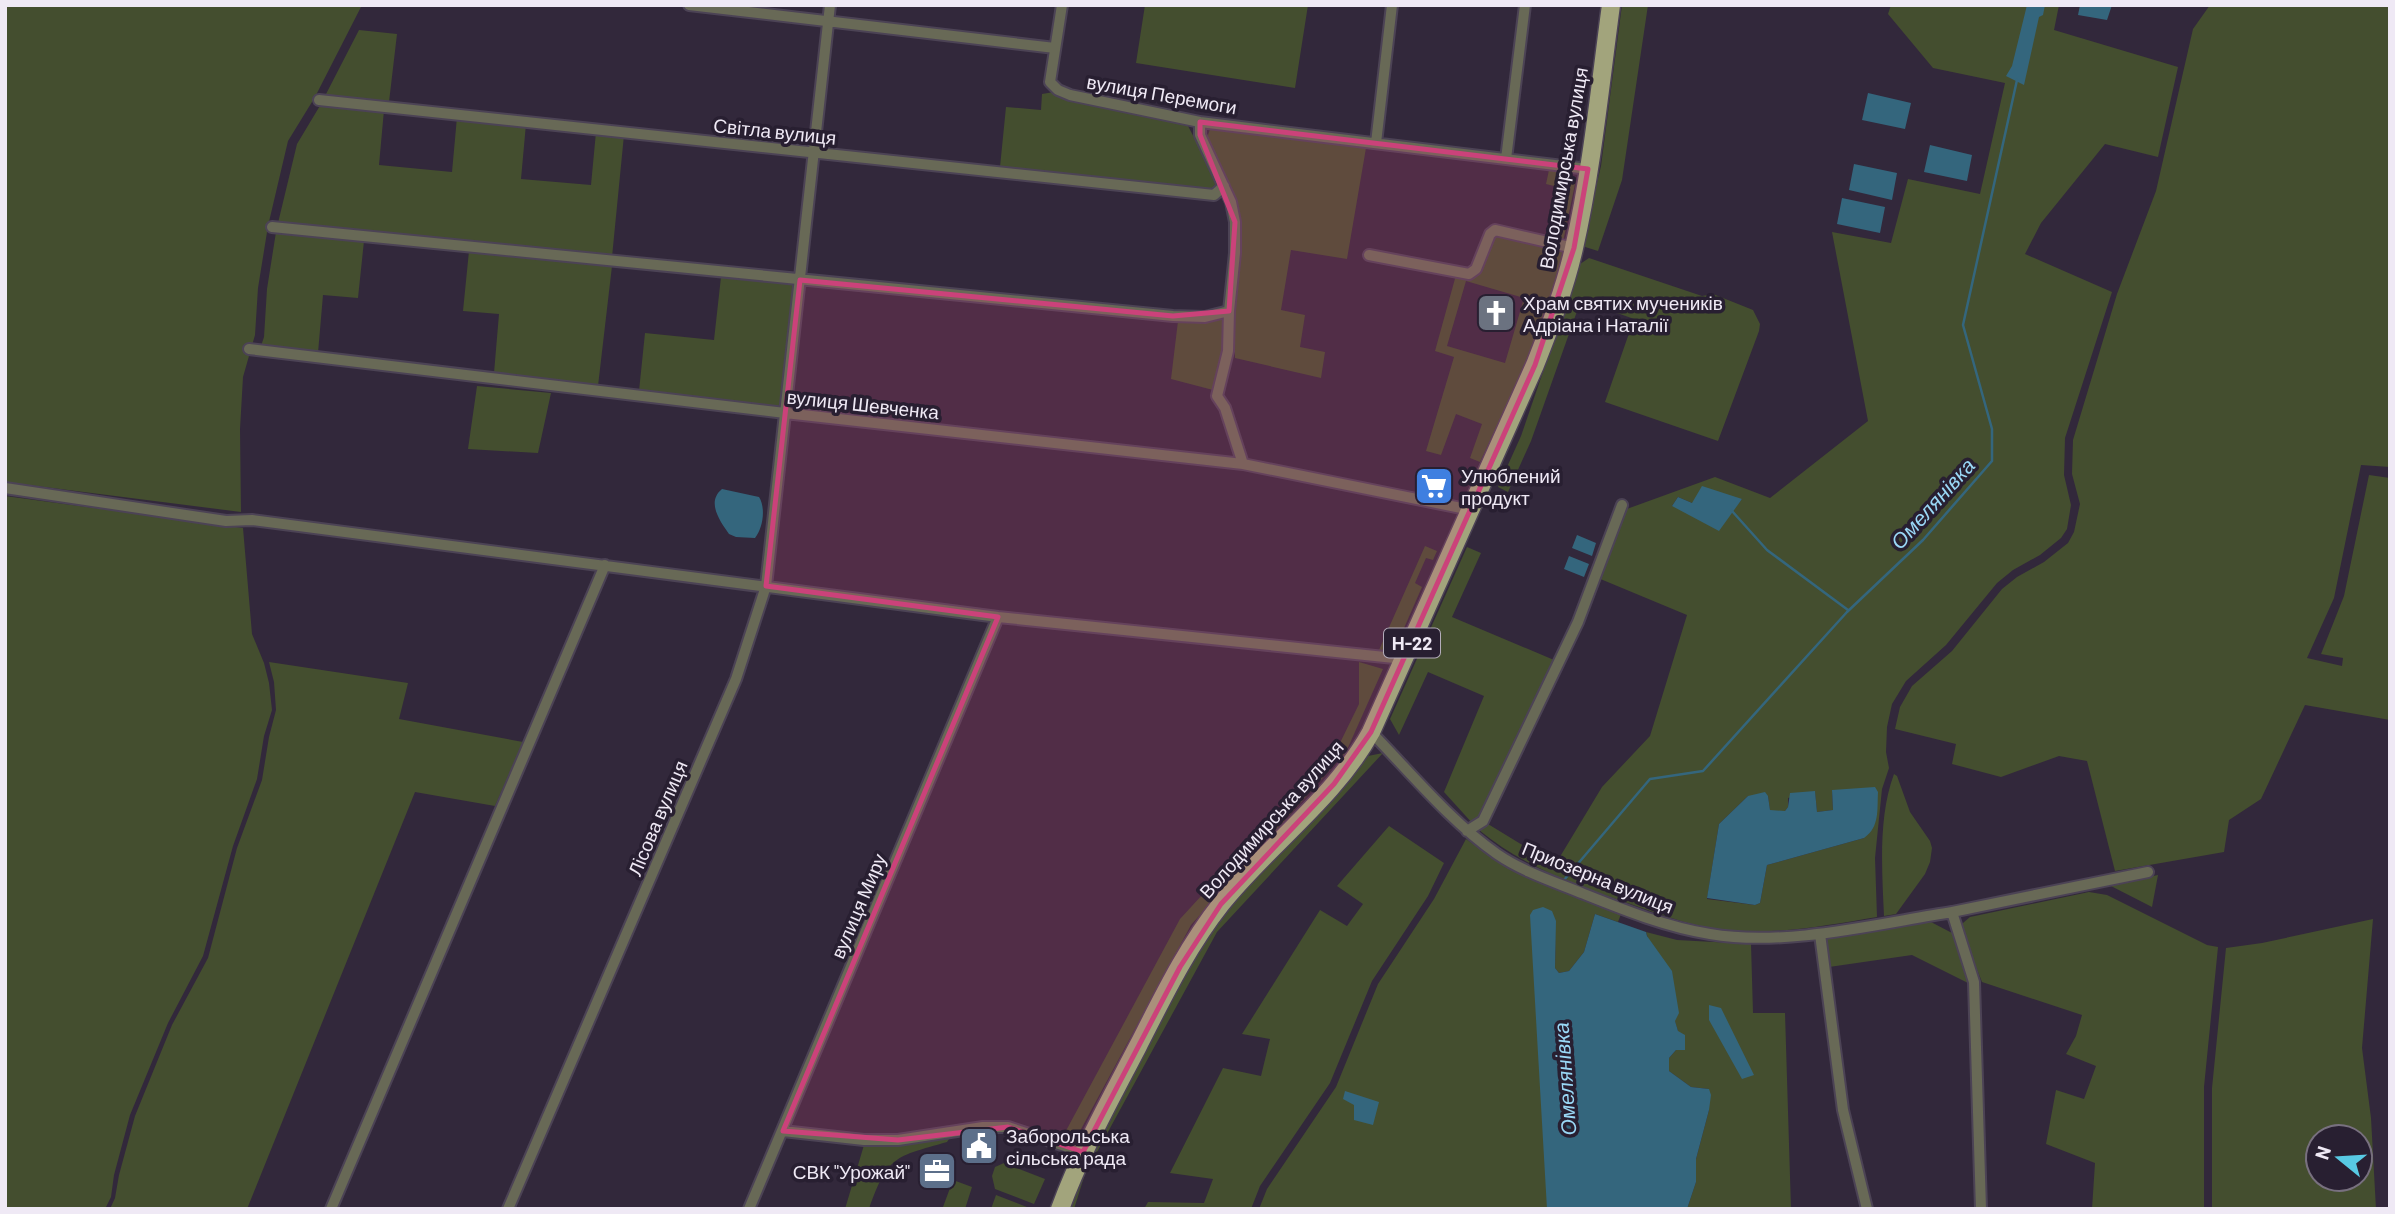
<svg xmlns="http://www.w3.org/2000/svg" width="2395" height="1214" font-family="Barlow,sans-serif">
<rect width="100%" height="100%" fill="#32283b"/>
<!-- green -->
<path fill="#444e2f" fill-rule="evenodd" d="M 5,5 L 362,5 L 315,97 L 288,141 L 268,226 L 258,288 L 255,335 L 243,377 L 240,429 L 241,512 L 5,482 Z
M 1145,5 L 1308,5 L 1295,88 L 1136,63 Z
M 1622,5 L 1648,5 L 1622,180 L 1598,251 L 1582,246 L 1601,166 Z
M 1891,5 L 2059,5 L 2054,30 L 2178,67 L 2158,157 L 2105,144 L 2041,223 L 2025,254 L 2112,292 L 2065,438 L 2064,475 L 2071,505 L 2067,529 L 2061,538 L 2040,555 L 2013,570 L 1997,583 L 1946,645 L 1906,681 L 1892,704 L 1887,727 L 1886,752 L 1889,768 L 1882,789 L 1875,858 L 1877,917 C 1830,925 1781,934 1734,931 C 1700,929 1668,917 1636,906 C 1581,887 1525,868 1479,830 L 1488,824 L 1555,865 L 1602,787 L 1650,736 L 1687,615 L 1598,578 L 1624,510 L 1715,477 L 1770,498 L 1868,421 L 1832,232 L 1891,243 L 1908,179 L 1980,194 L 2005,83 L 1933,68 L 1888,14 ZM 1678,497 L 1692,503 L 1742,499 L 1732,511 L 1672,506 ZM 1832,791 L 1864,838 L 1767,865 L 1760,903 L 1755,905 L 1707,899 L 1719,824 L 1748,796 L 1768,796 L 1770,811 L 1785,811 L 1788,807 L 1788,798 L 1815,792 L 1817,812 L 1833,810 Z
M 2210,5 L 2390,5 L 2390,467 L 2361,465 L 2334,598 L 2307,658 L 2342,666 L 2343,658 L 2321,654 L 2344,596 L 2369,475 L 2390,478 L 2390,720 L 2305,705 L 2261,799 L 2229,820 L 2224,852 L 2115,871 L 2087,761 L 2059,756 L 2001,777 L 1952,764 L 1956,744 L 1895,729 L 1900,707 L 1912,686 L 1952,651 L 2002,589 L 2017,577 L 2044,562 L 2068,543 L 2074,532 L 2080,504 L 2072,474 L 2073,440 L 2117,294 L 2156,191 L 2193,29 Z
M 359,30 L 397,34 L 389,102 L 325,96 Z
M 1054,92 L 1066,97 L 1188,126 L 1219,185 L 1213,190 L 1000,167 L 1006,107 L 1041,110 L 1042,94 Z
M 321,104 L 384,110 L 379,165 L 452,172 L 457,117 L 526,124 L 521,179 L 591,185 L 596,132 L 624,135 L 612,257 L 278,223 L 297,144 Z
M 1210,129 L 1366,148 L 1347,259 L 1291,250 L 1281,310 L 1305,315 L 1300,347 L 1325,352 L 1321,378 L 1235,358 L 1234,311 L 1241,253 L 1240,221 L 1236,200 L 1207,138 Z
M 1549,170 L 1567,173 L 1575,184 L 1563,242 L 1551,239 L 1562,188 L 1546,184 Z
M 276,232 L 364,241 L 358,298 L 323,295 L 318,353 L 261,346 L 264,337 L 267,289 Z
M 1496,234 L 1565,251 L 1548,306 L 1527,362 L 1480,462 L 1470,458 L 1482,424 L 1456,414 L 1441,455 L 1426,451 L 1454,357 L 1435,351 L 1456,275 L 1470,278 ZM 1466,281 L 1524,298 L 1505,363 L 1447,346 Z
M 469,251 L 612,266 L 598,386 L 494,373 L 499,314 L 463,311 Z
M 1589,258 L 1702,296 L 1713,294 L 1753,310 L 1760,324 L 1759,331 L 1718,441 L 1605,402 L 1634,319 L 1581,300 L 1531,441 L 1508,492 L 1498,487 L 1521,436 L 1580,264 Z
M 721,277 L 794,284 L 780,407 L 639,391 L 645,333 L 714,340 Z
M 1223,317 L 1222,350 L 1213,390 L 1171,379 L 1178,321 Z
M 477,386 L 551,393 L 538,453 L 468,449 Z
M 5,496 L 243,528 L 252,634 L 264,663 L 269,683 L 272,710 L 264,736 L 257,779 L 233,846 L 203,956 L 168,1023 L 130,1115 L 114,1175 L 111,1197 L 105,1209 L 5,1209 Z
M 1425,546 L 1437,551 L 1433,560 L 1426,558 L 1415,583 L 1422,587 L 1394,651 L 1379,650 Z
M 1467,547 L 1481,553 L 1452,617 L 1554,660 L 1482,819 L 1473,824 L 1444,792 L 1484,696 L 1428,672 L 1399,735 L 1390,719 Z
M 269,662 L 408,683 L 399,719 L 523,742 L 495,806 L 415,792 L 247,1209 L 110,1209 L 115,1198 L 119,1175 L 135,1116 L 172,1025 L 208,958 L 237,848 L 262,780 L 269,737 L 276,710 L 274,682 Z
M 1359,662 L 1383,669 L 1346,752 L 1191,925 L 1073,1144 L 1061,1140 L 1180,919 L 1338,747 L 1359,704 Z
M 1383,753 L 1217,932 L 1085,1174 L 1074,1209 L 1064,1209 L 1079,1170 L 1213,923 L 1368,756 Z
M 1894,774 L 1897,776 L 1910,812 L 1930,841 L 1932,848 L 1930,862 L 1925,874 L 1896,914 L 1884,916 C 1882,870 1878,817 1894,774 Z
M 1389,826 L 1444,863 L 1428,896 L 1372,981 L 1330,1083 L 1260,1186 L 1251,1209 L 1144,1209 L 1148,1202 L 1204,1203 L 1213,1179 L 1170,1173 L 1223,1068 L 1261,1076 L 1270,1039 L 1242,1034 L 1320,910 L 1347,926 L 1363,904 L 1337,886 Z
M 1466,839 L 1496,860 L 1524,876 L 1621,914 L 1618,922 L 1595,914 L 1584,952 L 1569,971 L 1559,973 L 1555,968 L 1556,921 L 1547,1209 L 1259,1209 L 1267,1189 L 1336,1087 L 1378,984 L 1434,899 Z
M 2158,875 L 2152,907 L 2109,885 Z
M 2089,892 L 2107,895 L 2207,945 L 2218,947 L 2204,1087 L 2204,1209 L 2092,1209 L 2095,1163 L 2046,1144 L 2056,1090 L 2084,1099 L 2096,1066 L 2066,1054 L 2076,1036 L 2082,1015 L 1982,982 L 1961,929 L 1963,923 L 1970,917 Z
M 2373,919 L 2362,1048 L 2371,1118 L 2376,1209 L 2212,1209 L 2212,1088 L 2226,948 L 2262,943 ZM 2318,1137 L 2360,1137 L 2360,1179 L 2318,1179 Z
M 1931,922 L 1952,933 L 1968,983 L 1912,955 L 1829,967 L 1825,939 Z
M 1646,932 L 1677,940 L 1751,944 L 1753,1013 L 1785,1013 L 1791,1209 L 1687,1209 L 1696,1182 L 1696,1159 L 1709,1110 L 1709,1089 L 1691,1087 L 1669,1071 L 1669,1058 L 1676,1050 L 1678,1031 Z
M 951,1136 L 947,1142 C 895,1157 888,1155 869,1209 L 845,1209 L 864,1145 L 898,1145 Z
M 1004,1163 L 1045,1179 L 1034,1204 L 995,1189 L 992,1176 L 995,1167 Z
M 953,1180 L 972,1187 L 965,1209 L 943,1207 Z
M 996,1195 L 1032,1209 L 991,1209 Z"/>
<!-- water -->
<path fill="#34667d" d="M 2027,5 L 2045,5 L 2043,15 L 2039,17 L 2024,85 L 2006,76 L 2012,66 Z
M 2080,5 L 2112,5 L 2107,20 L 2078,15 Z
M 1868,93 L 1911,103 L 1905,129 L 1862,120 Z
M 1930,145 L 1972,155 L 1967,181 L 1924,172 Z
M 1854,164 L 1897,173 L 1892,200 L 1849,190 Z
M 1842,198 L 1885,207 L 1880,233 L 1837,224 Z
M 1702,486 L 1742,499 L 1719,531 L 1672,506 L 1678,497 L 1692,503 Z
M 722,489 L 759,497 C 766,508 763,528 755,538 L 736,537 L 729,534 C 720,521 706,502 722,489 Z
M 1577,535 L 1596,543 L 1592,556 L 1572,548 Z
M 1569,556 L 1589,564 L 1584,577 L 1564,569 Z
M 1875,787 L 1878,792 C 1877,809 1880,827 1864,838 L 1767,865 L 1760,903 L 1755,905 L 1707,898 L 1719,824 L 1748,796 L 1765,792 L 1768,796 L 1770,810 L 1785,811 L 1788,807 L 1790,793 L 1815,791 L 1817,812 L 1833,810 L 1832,790 Z
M 1543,907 L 1552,911 L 1556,921 L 1555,968 L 1559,973 L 1569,971 L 1584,952 L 1595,914 L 1646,932 L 1647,936 L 1672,971 L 1679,1013 L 1675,1021 L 1678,1031 L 1685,1035 L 1685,1050 L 1676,1050 L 1669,1058 L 1669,1071 L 1691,1087 L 1709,1089 L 1711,1095 L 1709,1110 L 1696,1159 L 1696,1182 L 1687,1209 L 1547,1209 L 1530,915 L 1533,910 Z
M 1709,1005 L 1721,1008 L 1754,1075 L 1742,1079 L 1709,1020 Z
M 1345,1091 L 1379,1102 L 1373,1125 L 1354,1120 L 1354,1105 L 1343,1099 Z"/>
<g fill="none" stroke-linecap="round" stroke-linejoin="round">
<!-- stream -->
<path stroke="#34667d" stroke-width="2.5" d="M 1732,511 L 1767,550 L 1848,610
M 1564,880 L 1650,779 L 1703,771 L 1847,612 L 1923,540 L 1992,461 L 1992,429 L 1963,325 L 2017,80"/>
<!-- minor casing -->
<g stroke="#4c4355" stroke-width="14">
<path id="minor" d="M 689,5 L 1055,48
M 1062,5 L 1050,82 L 1058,90 L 1070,95 L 1200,122 L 1588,169
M 319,100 L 1214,195 L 1224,186
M 1200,122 L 1200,135 L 1231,202 L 1235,222 L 1235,253 L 1229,311 L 1228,351 L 1217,396 L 1225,408 L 1243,464
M 1376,143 L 1392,5
M 1506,159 L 1525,5
M 272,227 L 1173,316 L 1205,317 L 1229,311
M 1369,255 L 1469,274 L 1476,269 L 1490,234 L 1495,230 L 1574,248
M 249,349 L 785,413 L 1243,464 L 1471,510
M 5,488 L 226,521 L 252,520 L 998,617 L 1404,659
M 1371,732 C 1411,773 1450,821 1497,854 C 1523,872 1555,882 1584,894 C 1624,910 1666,927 1710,934 C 1786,947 1876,924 1952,912 L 1974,982 L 1981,1209
M 1467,831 L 1483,821 L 1578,622 L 1622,505
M 1952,912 L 2148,872
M 1820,934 L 1843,1110 L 1867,1209
M 783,1131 L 864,1140 L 898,1140 L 983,1127 L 1008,1127 L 1083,1152
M 331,1209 L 605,565
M 508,1209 L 736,679 L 766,586 L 830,5
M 749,1209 L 998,617"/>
</g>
<!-- primary casing -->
<g stroke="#4c4355" stroke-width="21">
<path id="primary" d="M 1060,1209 C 1081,1152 1110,1100 1138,1046 C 1163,997 1187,947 1221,904 C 1268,845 1334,799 1371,732 L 1535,365 C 1550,327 1565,288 1574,248 C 1592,169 1600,86 1611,5"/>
</g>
<!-- minor -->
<use href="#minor" stroke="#686956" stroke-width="10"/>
<!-- primary -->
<use href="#primary" stroke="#a2a47c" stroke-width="18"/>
</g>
<!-- marked area -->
<path fill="#cb427a" fill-opacity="0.2" stroke="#cb427a" stroke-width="5" stroke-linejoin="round" d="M 1200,122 L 1588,169 L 1574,248 L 1535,365 L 1371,732 L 1334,784 L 1221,904 L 1180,967 L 1083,1152 L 1008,1127 L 898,1140 L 783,1131 L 998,617 L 766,586 L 800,280 L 1173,316 L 1229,311 L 1235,222 L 1200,135 Z"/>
<!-- icons -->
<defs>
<g id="church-square" transform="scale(2.0125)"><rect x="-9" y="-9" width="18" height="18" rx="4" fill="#6b7280" stroke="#281f31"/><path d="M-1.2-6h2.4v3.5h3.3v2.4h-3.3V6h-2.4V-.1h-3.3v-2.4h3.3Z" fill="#fff"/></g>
<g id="supermarket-square" transform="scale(2.0125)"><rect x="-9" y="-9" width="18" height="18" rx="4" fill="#3f7fe0" stroke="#281f31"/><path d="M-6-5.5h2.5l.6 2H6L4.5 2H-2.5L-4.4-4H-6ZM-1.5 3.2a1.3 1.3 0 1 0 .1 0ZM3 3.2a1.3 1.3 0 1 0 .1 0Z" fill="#fff"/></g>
<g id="civic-square" transform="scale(2.0125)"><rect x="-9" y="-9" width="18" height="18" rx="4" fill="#5c6f8a" stroke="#281f31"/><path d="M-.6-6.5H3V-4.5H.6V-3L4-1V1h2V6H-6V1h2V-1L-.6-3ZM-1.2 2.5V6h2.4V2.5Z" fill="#fff"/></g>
<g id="office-square" transform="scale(2.0125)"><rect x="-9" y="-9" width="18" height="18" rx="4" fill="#5c6f8a" stroke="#281f31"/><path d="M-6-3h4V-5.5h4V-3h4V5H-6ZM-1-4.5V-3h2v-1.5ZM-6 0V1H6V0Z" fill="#fff"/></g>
</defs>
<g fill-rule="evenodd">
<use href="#church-square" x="1496" y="313"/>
<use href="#supermarket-square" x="1434" y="486"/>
<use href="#civic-square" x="979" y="1146"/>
<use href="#office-square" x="937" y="1171"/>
</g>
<g text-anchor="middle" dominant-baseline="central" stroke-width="7" stroke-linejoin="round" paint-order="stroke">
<!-- shield labels -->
<rect fill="#281f31" stroke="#b3acba" stroke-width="2" x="1384" y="628.5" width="56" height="29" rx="5"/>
<g font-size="18" font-weight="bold" fill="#efe9f5">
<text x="1412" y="643">Н-22</text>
</g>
<!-- street labels -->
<g font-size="19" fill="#efe9f5" stroke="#281f31">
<text transform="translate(1162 94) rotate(10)">вулиця Перемоги</text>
<text transform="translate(775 131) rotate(6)">Світла вулиця</text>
<text transform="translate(1563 168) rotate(-80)">Володимирська вулиця</text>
<text transform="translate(863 404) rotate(6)">вулиця Шевченка</text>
<text transform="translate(657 818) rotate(-67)">Лісова вулиця</text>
<text transform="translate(1271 819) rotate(-48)">Володимирська вулиця</text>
<text transform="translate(1598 877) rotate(22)">Приозерна вулиця</text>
<text transform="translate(858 906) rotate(-67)">вулиця Миру</text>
</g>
<!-- poi labels -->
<g font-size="19" fill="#efe9f5" stroke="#281f31" text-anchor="start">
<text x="1523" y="302">Храм святих мучеників<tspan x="1523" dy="22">Адріана і Наталії</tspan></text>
<text x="1461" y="475">Улюблений<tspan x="1461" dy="22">продукт</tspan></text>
<text x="1006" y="1135">Заборольська<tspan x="1006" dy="22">сільська рада</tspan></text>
<text x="910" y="1171" text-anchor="end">СВК "Урожай"</text>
</g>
<!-- water labels -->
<g font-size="21" font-style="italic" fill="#9ad8f6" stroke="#281f31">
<text transform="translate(1932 503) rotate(-48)">Омелянівка</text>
<text transform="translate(1564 1079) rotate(-94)">Омелянівка</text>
</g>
</g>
<!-- border -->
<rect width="2395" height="1214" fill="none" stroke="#efe9f5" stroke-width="14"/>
<!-- north arrow -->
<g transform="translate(2339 1158) rotate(288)"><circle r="33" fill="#281f31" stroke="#78707f" stroke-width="2"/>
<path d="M0-5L12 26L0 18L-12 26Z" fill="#58c9e3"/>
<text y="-10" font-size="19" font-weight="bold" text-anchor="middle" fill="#efe9f5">N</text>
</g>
</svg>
